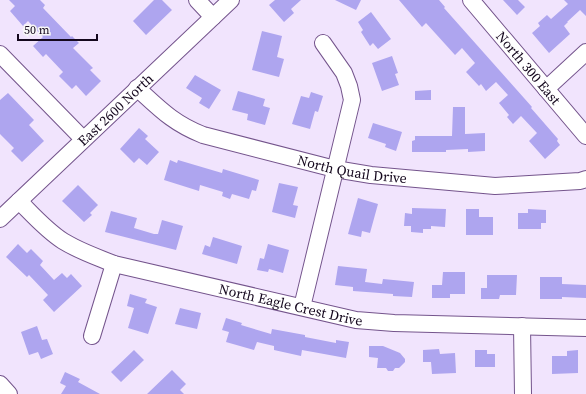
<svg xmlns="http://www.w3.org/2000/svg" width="586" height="394" font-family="'Source Serif 4',serif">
<rect width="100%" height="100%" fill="#f1e4fd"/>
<!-- building -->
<path fill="#aea5ef" d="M 9,0 L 40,0 L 45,5 L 43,8 L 71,37 L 72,36 L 79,43 L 73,48 L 93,68 L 90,70 L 101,81 L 86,96 L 76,85 L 72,89 L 59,76 L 63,72 L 46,54 L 43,57 L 33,46 L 43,37 L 28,21 L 23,26 L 10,11 L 15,6 Z
M 154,0 L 162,0 L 172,10 L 146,35 L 133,21 Z
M 275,0 L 301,0 L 291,9 L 294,13 L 284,22 L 269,5 Z
M 335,0 L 361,0 L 356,10 Z
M 399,0 L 439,0 L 445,7 L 444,8 L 532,107 L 531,108 L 558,139 L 557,141 L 560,145 L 545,159 L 529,141 L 537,133 L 521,116 L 513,124 L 507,117 L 509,115 L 499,103 L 508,95 L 496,82 L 486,91 L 481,84 L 479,86 L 466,72 L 475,63 L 462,48 L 455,55 L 426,23 L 422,27 Z
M 503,0 L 518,0 L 525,7 L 517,15 Z
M 564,0 L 586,0 L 586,16 L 580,10 L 567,22 L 568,22 L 564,26 L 570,34 L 549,53 L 532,33 L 540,26 L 538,23 L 547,15 L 551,19 L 568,4 Z
M 371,12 L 391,39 L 378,49 L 373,43 L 370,46 L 361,32 L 363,30 L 358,22 Z
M 262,31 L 282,36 L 277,57 L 284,59 L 279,77 L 252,70 Z
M 392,56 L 398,73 L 395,74 L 399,85 L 382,91 L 372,63 Z
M 195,75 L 221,90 L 209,109 L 199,103 L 202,98 L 186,88 Z
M 431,90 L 431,100 L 415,100 L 415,91 Z
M 238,91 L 265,99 L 263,106 L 270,108 L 265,125 L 247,120 L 248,114 L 232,110 Z
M 311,92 L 323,96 L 318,112 L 315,111 L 310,129 L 292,124 L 301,96 L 309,98 Z
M 8,93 L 34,120 L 29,125 L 44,141 L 22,162 L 11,151 L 14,148 L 0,134 L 0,100 Z
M 453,107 L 465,107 L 465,134 L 485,133 L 485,151 L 468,152 L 468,149 L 446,150 L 446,152 L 412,152 L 412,141 L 415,140 L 415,136 L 452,136 Z
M 373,123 L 402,132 L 396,151 L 385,147 L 386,144 L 368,138 Z
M 139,128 L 148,136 L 145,139 L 159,152 L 147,165 L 139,158 L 134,163 L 120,149 Z
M 170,160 L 177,163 L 178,160 L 222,173 L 223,169 L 259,180 L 256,191 L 252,190 L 249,199 L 232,194 L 230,199 L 222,196 L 223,192 L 200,185 L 199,191 L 164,180 Z
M 279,183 L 298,187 L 293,205 L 298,206 L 295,218 L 272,212 Z
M 78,185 L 98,205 L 90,213 L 92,215 L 84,222 L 62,201 Z
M 358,198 L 378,204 L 370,233 L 362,231 L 361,237 L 348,234 Z
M 412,208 L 446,209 L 445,227 L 431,226 L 431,229 L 423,229 L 423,233 L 411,232 L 411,226 L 404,226 L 405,213 L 412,214 Z
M 466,209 L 479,209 L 479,217 L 493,217 L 493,235 L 466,235 Z
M 528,209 L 546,210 L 546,223 L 541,223 L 541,229 L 518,229 L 518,213 L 528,213 Z
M 111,211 L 137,218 L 134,228 L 154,234 L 158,234 L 162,220 L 183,226 L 176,250 L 105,232 Z
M 213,237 L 242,246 L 237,264 L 202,254 L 205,245 L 210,247 Z
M 18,244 L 27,253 L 31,249 L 43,261 L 40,265 L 54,280 L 62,273 L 67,278 L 71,274 L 82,286 L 54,312 L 43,300 L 48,295 L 29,275 L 27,277 L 6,257 Z
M 268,244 L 289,250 L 283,273 L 269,269 L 268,272 L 257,270 L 260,258 L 264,259 Z
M 338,266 L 367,269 L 365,282 L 382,284 L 383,279 L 414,282 L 412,297 L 393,296 L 393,294 L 353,291 L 353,287 L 335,285 Z
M 443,272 L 465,272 L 465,294 L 450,294 L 450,298 L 432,298 L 432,285 L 442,285 Z
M 487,275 L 517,275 L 516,295 L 500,295 L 499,299 L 481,299 L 481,288 L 487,288 Z
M 540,277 L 562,277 L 562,284 L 586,285 L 586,298 L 562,297 L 562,299 L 540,299 Z
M 130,294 L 147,299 L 145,303 L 157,307 L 148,334 L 128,328 L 134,308 L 127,306 Z
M 180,308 L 201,313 L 197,329 L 175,324 Z
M 226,318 L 242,323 L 241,325 L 271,334 L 272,329 L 305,335 L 305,337 L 336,343 L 336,340 L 349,342 L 346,358 L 302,350 L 301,356 L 274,350 L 274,346 L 257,342 L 254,350 L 226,342 L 229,332 L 222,330 Z
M 37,326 L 42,340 L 47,339 L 53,354 L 41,359 L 38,352 L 29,355 L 21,332 Z
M 369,346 L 383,346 L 400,353 L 405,359 L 405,362 L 399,368 L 395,368 L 393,371 L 388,371 L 386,368 L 377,368 L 378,358 L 369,357 Z
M 439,349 L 440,354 L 455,353 L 456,373 L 432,374 L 431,362 L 423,362 L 423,350 Z
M 134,350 L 144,360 L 121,382 L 111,372 Z
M 475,350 L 487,350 L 487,354 L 495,354 L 495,367 L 475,367 Z
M 578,350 L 578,373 L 552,374 L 552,356 L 567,356 L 567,351 Z
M 172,370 L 186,384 L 180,390 L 184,394 L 147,394 Z
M 65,372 L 80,379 L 78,382 L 100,394 L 61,394 L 66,386 L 60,383 Z"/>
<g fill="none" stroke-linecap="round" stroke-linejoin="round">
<!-- minor casing -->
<g stroke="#74548c" stroke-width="18">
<g id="minor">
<path d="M 197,0 L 213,17"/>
<path id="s1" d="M 471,0 L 586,136"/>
<path d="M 0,54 L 83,139"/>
<path id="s2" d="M 137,88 C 160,109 173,123 203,135 L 335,169 L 371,175 L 495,186 L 580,181 L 586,179"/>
<path d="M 546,89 L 586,52"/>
<path id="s3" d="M 19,201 C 33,215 46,230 63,241 C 79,251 97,257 114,264 L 356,320 L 394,323 L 586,328"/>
<path id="s4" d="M 0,219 L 231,0"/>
<path d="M 302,307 L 352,100 L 349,86 L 344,73 L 323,43"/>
<path d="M 522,326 L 523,394"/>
<path d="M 92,336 L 114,264"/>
<path d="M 0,384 L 9,394"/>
</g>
</g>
<!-- minor -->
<use href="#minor" stroke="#fff" stroke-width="16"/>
</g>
<g text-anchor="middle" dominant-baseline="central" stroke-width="4" stroke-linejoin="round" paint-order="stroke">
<!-- street labels -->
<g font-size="14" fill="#14071d" stroke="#f7f7f7">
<text stroke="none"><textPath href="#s1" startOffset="89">North 300 East</textPath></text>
<text stroke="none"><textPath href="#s4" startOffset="159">East 2600 North</textPath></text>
<text stroke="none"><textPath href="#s2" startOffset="235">North Quail Drive</textPath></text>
<text stroke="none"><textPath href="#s3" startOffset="297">North Eagle Crest Drive</textPath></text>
</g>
</g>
<!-- scale -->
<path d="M18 34v6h79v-6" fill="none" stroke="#14071d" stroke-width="2"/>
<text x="24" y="34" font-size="12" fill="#14071d" stroke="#f7f7f7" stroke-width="3" paint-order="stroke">50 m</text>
</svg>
